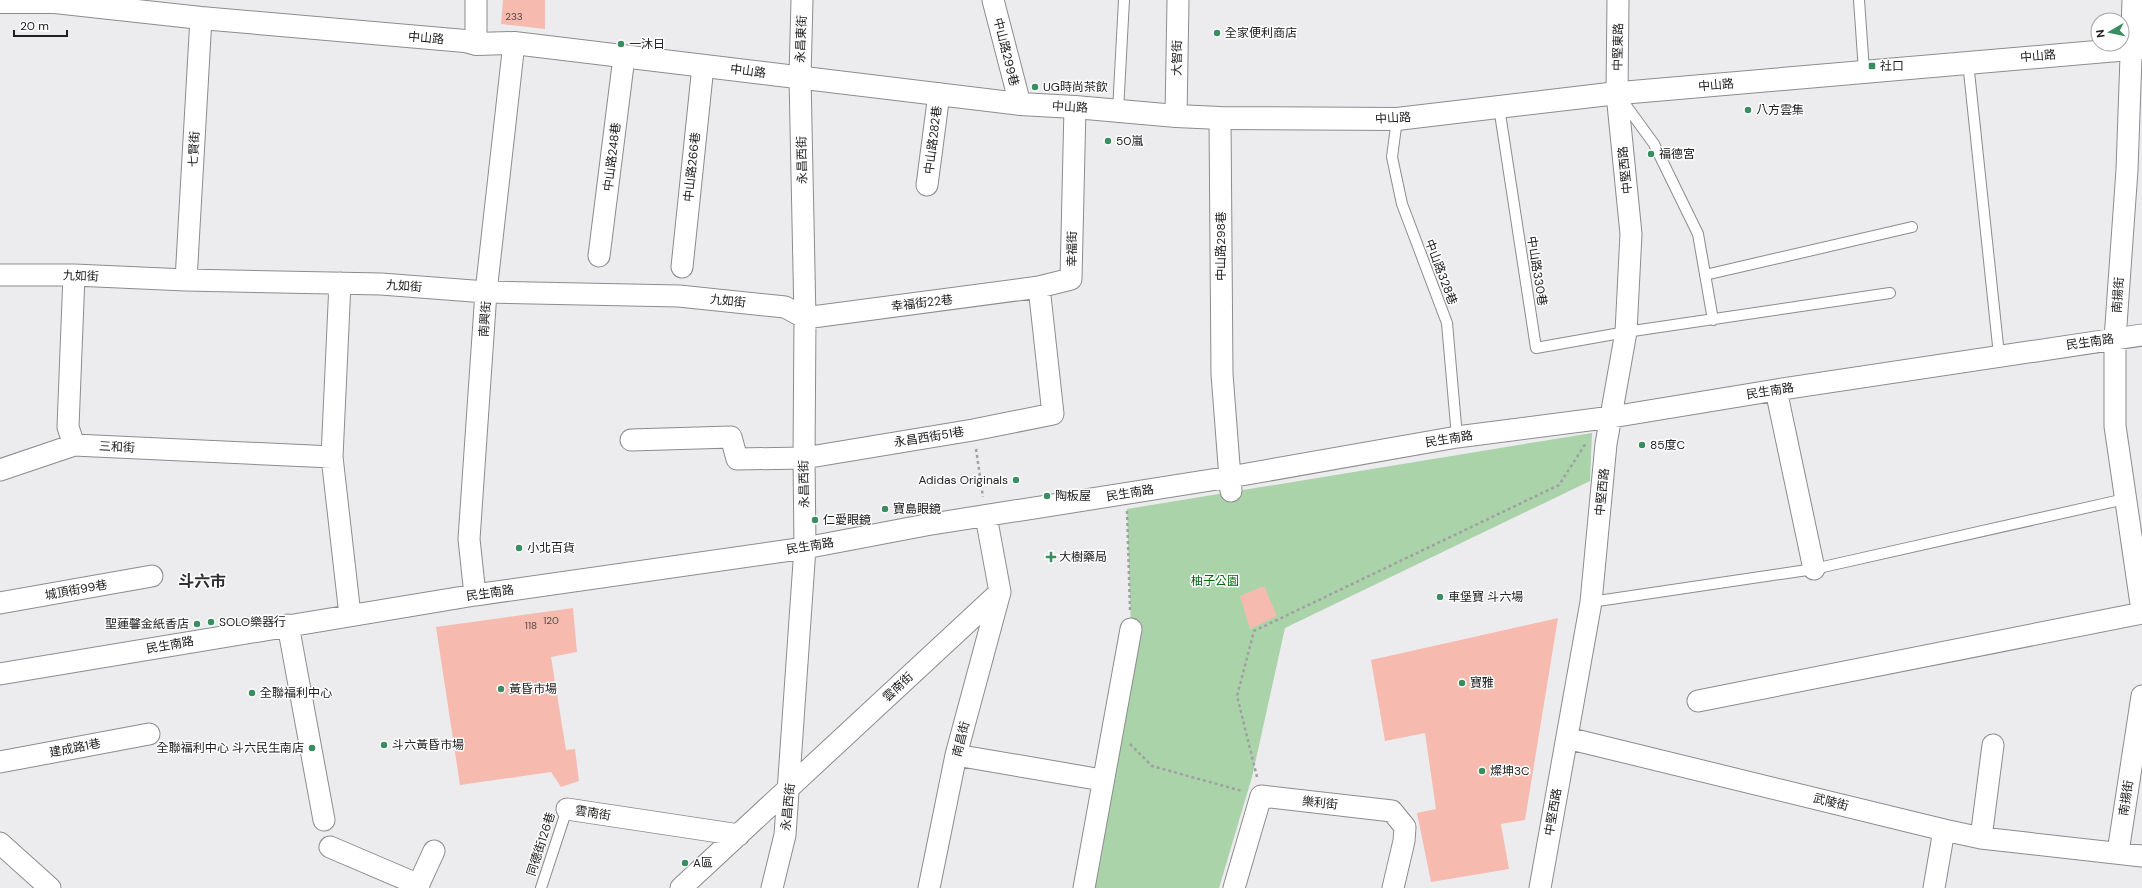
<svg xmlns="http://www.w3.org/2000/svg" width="2142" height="888" font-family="'DM Sans','Noto Sans TC',sans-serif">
<rect width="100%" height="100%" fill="#ececef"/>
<!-- green -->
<path fill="#abd3a9" d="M 1592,433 L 1590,481 L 1285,628 L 1252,777 L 1219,888 L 1091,888 L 1131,629 L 1127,509 Z"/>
<!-- building -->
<path fill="#f6bbae" d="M 503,0 L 545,0 L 545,29 L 501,24 Z
M 1264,586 L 1277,616 L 1250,629 L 1240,596 Z
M 573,608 L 577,652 L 551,657 L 566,750 L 575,749 L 579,781 L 561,787 L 551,772 L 460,785 L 436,627 Z
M 1558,618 L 1525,820 L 1501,824 L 1509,869 L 1431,882 L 1417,813 L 1436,809 L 1425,733 L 1385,741 L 1371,660 Z"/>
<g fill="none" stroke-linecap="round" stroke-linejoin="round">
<!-- service casing -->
<g stroke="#8c8c8e" stroke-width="12">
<path id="service" d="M 1859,0 L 1864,71
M 1968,62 L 1999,355
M 1622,100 L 1654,144 L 1698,234 L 1713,320
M 1499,107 L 1536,348 L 1626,332 L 1890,293
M 1118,111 L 1124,0
M 1397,119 L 1392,157 L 1402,204 L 1447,323 L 1457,437
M 1705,275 L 1912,227
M 1591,602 L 1814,569 L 2125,499
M 541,888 L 567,809"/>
</g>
<!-- minor casing -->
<g stroke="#8c8c8e" stroke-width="23">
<path id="minor" d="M 993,0 L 1020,104
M 2133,0 L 2127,170 L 2115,339 L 2115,426 L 2142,611
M 476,44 L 476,0
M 1176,116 L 1178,0
M 1220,118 L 1222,374 L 1231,491
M 927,185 L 939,94
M 599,256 L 624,57
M 682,267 L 703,66
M 0,275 L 74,275 L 186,280 L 381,284 L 486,292 L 679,296 L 785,307 L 805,318 L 1039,287
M 74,275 L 68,427 L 74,445 L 332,457
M 186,280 L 201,18
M 340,283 L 332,457 L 350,615
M 1776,390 L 1814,569
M 631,440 L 731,437 L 737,459 L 804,458 L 973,430 L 1053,414 L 1039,287 L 1071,279 L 1075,107
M 0,470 L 74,445
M 475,595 L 469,539 L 486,292 L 514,43
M 0,603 L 152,576
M 288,625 L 324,820
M 0,674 L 475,595 L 805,548 L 926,525 L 1230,477 L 1457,437 L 1612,417 L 1776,390 L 2142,335
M 1698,701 L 2142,613
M 1567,738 L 1944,830
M 956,755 L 1102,780
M 0,762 L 149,734
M 567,809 L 739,835
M 1981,838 L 1993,745
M 0,843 L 50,888
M 330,847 L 419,885
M 2118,852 L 2142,696
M 417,888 L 434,851
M 681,888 L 1000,592
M 772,888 L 785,835 L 805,548 L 804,458 L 805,318 L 800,77 L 802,0
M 929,888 L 956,755 L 1000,592 L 986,516
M 1084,888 L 1131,629
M 1234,888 L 1261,796 L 1392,811 L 1405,827 L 1404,841 L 1393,888
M 1540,888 L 1591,602 L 1606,444 L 1626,332 L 1631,234 L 1617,94 L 1618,0
M 1934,888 L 1944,830 L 1981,838 L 2142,856"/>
</g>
<!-- tertiary casing -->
<g stroke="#8c8c8e" stroke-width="24">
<path id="tertiary" d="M 0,2 L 55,2 L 201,18 L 465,41 L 476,44 L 514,43 L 1020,104 L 1075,107 L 1176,116 L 1220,118 L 1397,119 L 1609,94 L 2142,48"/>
</g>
<!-- path -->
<path stroke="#a0a0a2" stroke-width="2.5" stroke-dasharray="3 3" stroke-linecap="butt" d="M 976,449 L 983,497
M 1127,511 L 1130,610
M 1130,744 L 1152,766 L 1242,791
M 1257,777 L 1237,696 L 1254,631 L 1559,485 L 1586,443"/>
<!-- service -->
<use href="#service" stroke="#fff" stroke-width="10"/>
<!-- minor -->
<use href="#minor" stroke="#fff" stroke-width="21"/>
<!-- tertiary -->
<use href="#tertiary" stroke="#fff" stroke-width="22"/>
</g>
<!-- markers -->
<g fill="#398d60" stroke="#fff" stroke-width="1.5">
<circle cx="1217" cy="33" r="4"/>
<circle cx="621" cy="44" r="4"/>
<rect x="1868" y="62" width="8" height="8" rx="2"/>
<circle cx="1035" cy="87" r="4"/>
<circle cx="1748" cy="110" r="4"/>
<circle cx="1108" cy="141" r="4"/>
<circle cx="1651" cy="154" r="4"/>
<circle cx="1642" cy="445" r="4"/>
<circle cx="1016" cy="480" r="4"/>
<circle cx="1047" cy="496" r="4"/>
<circle cx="885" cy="509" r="4"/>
<circle cx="815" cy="520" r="4"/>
<circle cx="519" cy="548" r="4"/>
<path d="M1049 551h4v4h4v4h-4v4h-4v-4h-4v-4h4z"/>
<circle cx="1440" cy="597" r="4"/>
<circle cx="211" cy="622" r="4"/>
<circle cx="197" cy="624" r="4"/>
<circle cx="1462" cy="683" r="4"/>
<circle cx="501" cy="689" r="4"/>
<circle cx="252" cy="693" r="4"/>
<circle cx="384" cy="745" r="4"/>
<circle cx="312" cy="748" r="4"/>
<circle cx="1482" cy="771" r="4"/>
<circle cx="685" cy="863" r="4"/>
</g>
<g text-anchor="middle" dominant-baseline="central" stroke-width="3" stroke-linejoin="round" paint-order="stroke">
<!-- number labels -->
<g font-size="10" fill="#564744">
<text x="514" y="16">233</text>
<text x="551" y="620">120</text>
<text x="531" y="625">118</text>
</g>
<!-- poi labels -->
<g font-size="12" fill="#202021" stroke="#fff" text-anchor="start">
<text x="1225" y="33">全家便利商店</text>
<text x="629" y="44">一沐日</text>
<text x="1880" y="66">社口</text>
<text x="1043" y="87">UG時尚茶飲</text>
<text x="1756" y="110">八方雲集</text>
<text x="1116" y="141">50嵐</text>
<text x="1659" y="154">福德宮</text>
<text x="1650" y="445">85度C</text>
<text x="1008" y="480" text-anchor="end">Adidas Originals</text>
<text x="1055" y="496">陶板屋</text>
<text x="893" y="509">寶島眼鏡</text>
<text x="823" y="520">仁愛眼鏡</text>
<text x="527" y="548">小北百貨</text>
<text x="1059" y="557">大樹藥局</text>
<text x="1448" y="597">車堡寶 斗六場</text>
<text x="219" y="622">SOLO樂器行</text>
<text x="189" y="624" text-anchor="end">聖蓮馨金紙香店</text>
<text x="1470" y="683">寶雅</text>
<text x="509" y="689">黃昏市場</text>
<text x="260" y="693">全聯福利中心</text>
<text x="392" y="745">斗六黃昏市場</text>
<text x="304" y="748" text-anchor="end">全聯福利中心 斗六民生南店</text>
<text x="1490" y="771">燦坤3C</text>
<text x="693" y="863">A區</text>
</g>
<!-- street labels -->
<g font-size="12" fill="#202021" stroke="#fff">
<text transform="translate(426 38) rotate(5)">中山路</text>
<text transform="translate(801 39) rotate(-88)">永昌東街</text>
<text transform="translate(1618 47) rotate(-89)">中堅東路</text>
<text transform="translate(1006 52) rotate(76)">中山路299巷</text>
<text transform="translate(2038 56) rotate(-5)">中山路</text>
<text transform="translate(1177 58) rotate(-89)">大智街</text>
<text transform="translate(748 71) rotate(7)">中山路</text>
<text transform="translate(1716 85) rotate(-5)">中山路</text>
<text transform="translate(1070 107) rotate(3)">中山路</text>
<text transform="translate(1393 118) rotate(-3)">中山路</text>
<text transform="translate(933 140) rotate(-83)">中山路282巷</text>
<text transform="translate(194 149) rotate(-87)">七賢街</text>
<text transform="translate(612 157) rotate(-83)">中山路248巷</text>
<text transform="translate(802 160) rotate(-91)">永昌西街</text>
<text transform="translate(692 167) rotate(-84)">中山路266巷</text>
<text transform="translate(1625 170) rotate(-96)">中堅西路</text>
<text transform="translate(1221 246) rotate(-90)">中山路298巷</text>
<text transform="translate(1072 249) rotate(-89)">幸福街</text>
<text transform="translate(1537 271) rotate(81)">中山路330巷</text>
<text transform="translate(1441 272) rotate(69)">中山路328巷</text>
<text transform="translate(81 276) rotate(2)">九如街</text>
<text transform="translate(404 286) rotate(4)">九如街</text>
<text transform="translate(2118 295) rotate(-86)">南揚街</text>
<text transform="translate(728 301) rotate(6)">九如街</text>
<text transform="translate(922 303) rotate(-7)">幸福街22巷</text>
<text transform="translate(485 319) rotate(-86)">南興街</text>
<text transform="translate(2090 342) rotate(-8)">民生南路</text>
<text transform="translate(1770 391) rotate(-9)">民生南路</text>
<text transform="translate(929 437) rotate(-9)">永昌西街51巷</text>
<text transform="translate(1449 439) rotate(-9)">民生南路</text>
<text transform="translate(117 447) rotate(3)">三和街</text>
<text transform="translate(804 484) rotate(-91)">永昌西街</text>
<text transform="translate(1602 492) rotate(-84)">中堅西路</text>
<text transform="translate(1130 493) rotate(-9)">民生南路</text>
<text transform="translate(810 546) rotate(-9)">民生南路</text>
<text transform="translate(76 590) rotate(-10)">城頂街99巷</text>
<text transform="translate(490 593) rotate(-8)">民生南路</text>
<text transform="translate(170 645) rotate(-10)">民生南路</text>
<text transform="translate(898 687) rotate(-43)">雲南街</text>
<text transform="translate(961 739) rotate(-76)">南昌街</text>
<text transform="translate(75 748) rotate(-11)">建成路1巷</text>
<text transform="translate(2126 798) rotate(-81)">南揚街</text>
<text transform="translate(1831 802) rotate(14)">武陵街</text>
<text transform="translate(1320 803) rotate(6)">樂利街</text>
<text transform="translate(788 807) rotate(-84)">永昌西街</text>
<text transform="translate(1553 812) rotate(-80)">中堅西路</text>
<text transform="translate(593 813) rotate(9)">雲南街</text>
<text transform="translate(541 844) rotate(-72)">同德街126巷</text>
</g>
<!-- park labels -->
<g font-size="12" fill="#00690f" stroke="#fff">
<text x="1215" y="581">柚子公園</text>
</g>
<!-- district labels -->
<g font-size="16" font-weight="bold" fill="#2e2f30" stroke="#fff">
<text x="202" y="581">斗六市</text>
</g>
</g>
<!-- north arrow -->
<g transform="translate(2110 32) rotate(261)"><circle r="19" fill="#ffffff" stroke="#a6a6a6"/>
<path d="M0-3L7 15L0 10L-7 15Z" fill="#398d60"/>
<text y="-6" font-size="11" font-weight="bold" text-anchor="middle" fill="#202021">N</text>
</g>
<!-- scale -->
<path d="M14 30v6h53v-6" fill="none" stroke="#202021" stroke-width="2"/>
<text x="20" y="30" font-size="12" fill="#202021" stroke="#ffffff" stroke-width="3" paint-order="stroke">20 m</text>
</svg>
